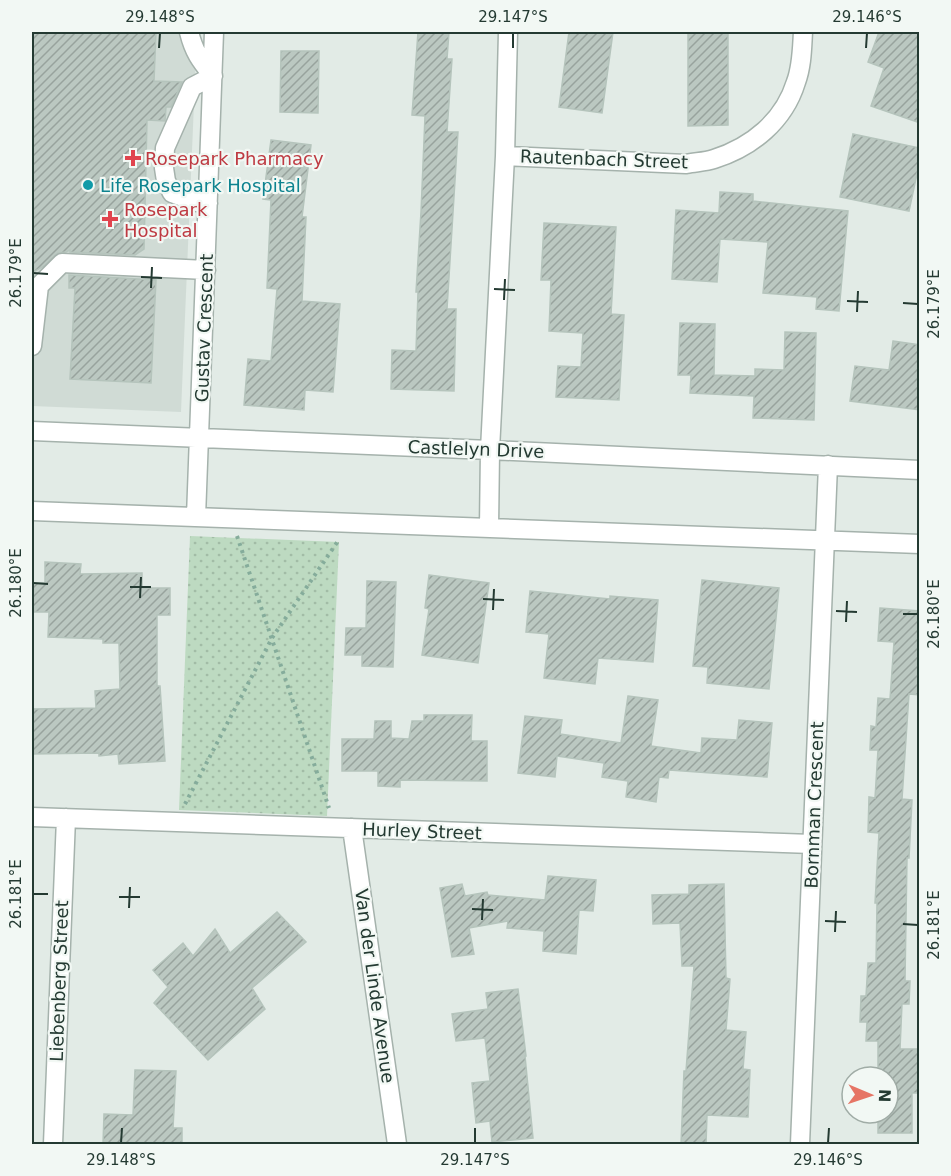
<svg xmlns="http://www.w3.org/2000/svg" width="951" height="1176" font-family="'DejaVu Sans',sans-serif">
<defs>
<pattern id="park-dots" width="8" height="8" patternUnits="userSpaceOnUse" patternTransform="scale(1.5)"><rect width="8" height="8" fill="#bddac1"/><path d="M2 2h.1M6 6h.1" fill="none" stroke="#a2bca6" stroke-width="1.8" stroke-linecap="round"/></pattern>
<pattern id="building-hatch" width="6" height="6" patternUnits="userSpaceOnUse" patternTransform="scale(1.5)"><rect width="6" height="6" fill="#bbc8c1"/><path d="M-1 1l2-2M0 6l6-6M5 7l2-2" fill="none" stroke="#98a39d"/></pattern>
</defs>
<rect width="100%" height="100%" fill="#e2ebe6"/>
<!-- built -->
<path fill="#d0dbd5" d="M 32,32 L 197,32 L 181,412 L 32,406 Z"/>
<!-- park -->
<path fill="url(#park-dots)" d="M 190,536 L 339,542 L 327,816 L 179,810 Z"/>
<!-- building -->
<path fill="url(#building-hatch)" stroke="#b5c4bc" stroke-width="1.5" d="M 32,32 L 156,32 L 154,81 L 182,82 L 171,107 L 166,107 L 165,121 L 147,120 L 144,249 L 135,255 L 70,252 L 70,250 L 66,252 L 58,253 L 44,266 L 32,273 Z
M 418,32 L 449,32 L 447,59 L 452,59 L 447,132 L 458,132 L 447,309 L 456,309 L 454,391 L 391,389 L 392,350 L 416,351 L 418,292 L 416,292 L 421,212 L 425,116 L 412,115 Z
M 569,32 L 613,32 L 602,113 L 559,107 Z
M 688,32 L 728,32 L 728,125 L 688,126 Z
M 879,32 L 913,32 L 920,34 L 920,123 L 871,106 L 884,68 L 868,62 Z
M 281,51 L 319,51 L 318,113 L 280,112 Z
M 853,134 L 920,148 L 920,160 L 909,211 L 840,197 Z
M 271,140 L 311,145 L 302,217 L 306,217 L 302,301 L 340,304 L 333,392 L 305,390 L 304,410 L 244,405 L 248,359 L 271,361 L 277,289 L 267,288 L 271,200 L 263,199 Z
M 720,192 L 753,194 L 753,201 L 848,211 L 839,311 L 816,309 L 817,297 L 763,293 L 768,242 L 720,239 L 717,282 L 672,279 L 676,210 L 719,213 Z
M 544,223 L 616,227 L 611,314 L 624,315 L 619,400 L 556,397 L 558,366 L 581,367 L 583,333 L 549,331 L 551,280 L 541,280 Z
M 69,275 L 156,280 L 151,383 L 70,379 L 75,288 L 69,288 Z
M 680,323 L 715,324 L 714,375 L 755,376 L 755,369 L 784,370 L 785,332 L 816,333 L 814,420 L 753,418 L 754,396 L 690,393 L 691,375 L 678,375 Z
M 893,341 L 920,345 L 920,410 L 850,401 L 855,366 L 889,370 Z
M 45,562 L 81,564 L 80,574 L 142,573 L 142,588 L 170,588 L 170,615 L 157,615 L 157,686 L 160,686 L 165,761 L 119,764 L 118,754 L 99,756 L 99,753 L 32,754 L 32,709 L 96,708 L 95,691 L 120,689 L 119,643 L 103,643 L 103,639 L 48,637 L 49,612 L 32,612 L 32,583 L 45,583 Z
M 429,575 L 489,583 L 478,663 L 422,655 L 429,609 L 425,608 Z
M 702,580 L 779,588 L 769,689 L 707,683 L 708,667 L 693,666 Z
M 367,581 L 396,582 L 393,667 L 362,666 L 362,655 L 345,655 L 346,628 L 366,628 Z
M 530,591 L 610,599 L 610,596 L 658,600 L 653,662 L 598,658 L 595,684 L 544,678 L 549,634 L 526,632 Z
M 880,608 L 920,611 L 920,695 L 909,694 L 902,799 L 912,800 L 909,858 L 907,858 L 905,981 L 910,981 L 909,1004 L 902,1004 L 900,1049 L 920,1049 L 920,1093 L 912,1093 L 912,1133 L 878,1133 L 878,1113 L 888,1113 L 888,1077 L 878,1077 L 878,1041 L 866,1041 L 867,1022 L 860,1022 L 861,996 L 866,996 L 868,963 L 876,963 L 877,903 L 875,903 L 879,833 L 868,832 L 869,797 L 875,798 L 878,750 L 870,750 L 871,726 L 876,727 L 878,698 L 890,699 L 894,642 L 878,641 Z
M 628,696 L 658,700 L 651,746 L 701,753 L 702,738 L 737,740 L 739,720 L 772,723 L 767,777 L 669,770 L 668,778 L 659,777 L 656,802 L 626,797 L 628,781 L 602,777 L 604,763 L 557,756 L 555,777 L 518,773 L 525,716 L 562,720 L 560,734 L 621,743 Z
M 424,715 L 472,715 L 471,741 L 487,741 L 487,781 L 400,780 L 400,787 L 378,786 L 378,771 L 342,771 L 342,739 L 374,739 L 375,721 L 391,721 L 391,738 L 409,739 L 412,721 L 424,721 Z
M 548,876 L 596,880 L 593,911 L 579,910 L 576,954 L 543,951 L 544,931 L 507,928 L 508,921 L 469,928 L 474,954 L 452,957 L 440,888 L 462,884 L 465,896 L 487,892 L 488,895 L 545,900 Z
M 724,884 L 726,978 L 730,979 L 726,1030 L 746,1032 L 743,1069 L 750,1070 L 748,1117 L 707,1115 L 706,1144 L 681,1144 L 684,1071 L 686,1071 L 694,966 L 682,966 L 680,923 L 653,924 L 652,895 L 689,894 L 689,885 Z
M 277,912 L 306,942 L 252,988 L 265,1009 L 208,1060 L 154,1003 L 168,987 L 153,970 L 183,943 L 193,956 L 215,929 L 230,953 Z
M 518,989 L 526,1056 L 525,1056 L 533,1138 L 492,1142 L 490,1121 L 476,1123 L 472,1083 L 490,1081 L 485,1038 L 456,1041 L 452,1014 L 488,1009 L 486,993 Z
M 135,1070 L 176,1071 L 173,1128 L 182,1128 L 182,1144 L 103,1144 L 104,1114 L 133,1115 Z"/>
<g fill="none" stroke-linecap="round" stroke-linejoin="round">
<!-- minor casing -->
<g stroke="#a5b2ac" stroke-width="21">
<path id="minor" d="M 189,32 C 194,52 200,60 213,76 L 192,87 L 165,148 L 164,168 L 166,181 L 172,193 L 197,202 L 208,203
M 505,156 L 686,164 C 695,162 705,162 714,159 C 752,147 784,121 796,82 C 802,66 802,48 803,32
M 32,346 L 39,286 L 62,263 L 206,270
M 32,431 L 490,450 L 920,470
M 32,511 L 920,544
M 196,517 L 214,32
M 489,528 L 490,450 L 505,156 L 508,32
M 32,817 L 812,844
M 352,828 L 397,1144
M 53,1144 L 66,818
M 800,1144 L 828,465"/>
</g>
<!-- path -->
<path stroke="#85ac9b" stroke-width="4" stroke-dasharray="3 4.5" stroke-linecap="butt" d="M 237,536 L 329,808
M 185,804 L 272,638 L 338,541"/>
<!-- minor -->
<use href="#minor" stroke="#fff" stroke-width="18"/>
</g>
<!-- ticks -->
<path fill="none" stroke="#243a32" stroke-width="2" d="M 159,48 L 160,33M 513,48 L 513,33M 866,48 L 867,33M 33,273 L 48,274M 141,277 L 162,278M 151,288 L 152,267M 494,289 L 515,290M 504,300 L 505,279M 847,301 L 868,302M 903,303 L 918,304M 857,312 L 858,291M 33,583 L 48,584M 130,587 L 151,587M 140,598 L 141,577M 483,599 L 504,600M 493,610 L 494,589M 836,611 L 857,612M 903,614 L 918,614M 846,622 L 847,601M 33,894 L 48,894M 119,897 L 140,897M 129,908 L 130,887M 472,909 L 493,910M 482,920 L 483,899M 825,921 L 846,922M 903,924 L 918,925M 835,932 L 836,911M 121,1143 L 122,1128M 475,1143 L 475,1128M 828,1143 L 829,1128"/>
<!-- markers -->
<g fill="#e0444e" stroke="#f2f8f4" stroke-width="2">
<path d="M130 149h6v6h6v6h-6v6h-6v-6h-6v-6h6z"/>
<path d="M107 210h6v6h6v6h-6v6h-6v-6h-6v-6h6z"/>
</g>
<circle fill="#0f9aa8" stroke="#f2f8f4" stroke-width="2" cx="88" cy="185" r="6"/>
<g text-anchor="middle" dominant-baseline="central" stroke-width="4.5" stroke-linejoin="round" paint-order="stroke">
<!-- health labels -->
<g font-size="18" fill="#be3a42" stroke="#f2f8f4" text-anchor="start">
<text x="145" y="158">Rosepark Pharmacy</text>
<text x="124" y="209">Rosepark<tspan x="124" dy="21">Hospital</tspan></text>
</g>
<!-- street labels -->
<g font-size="18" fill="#243a32" stroke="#f2f8f4">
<text transform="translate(604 159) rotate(2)">Rautenbach Street</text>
<text transform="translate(204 328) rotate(-88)">Gustav Crescent</text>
<text transform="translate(476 449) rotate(2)">Castlelyn Drive</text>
<text transform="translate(814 805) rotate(-88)">Bornman Crescent</text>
<text transform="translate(422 831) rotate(2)">Hurley Street</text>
<text transform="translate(59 981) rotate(-88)">Liebenberg Street</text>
<text transform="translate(375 986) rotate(82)">Van der Linde Avenue</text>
</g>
<!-- culture labels -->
<g font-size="18" fill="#0d838f" stroke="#f2f8f4" text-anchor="start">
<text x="100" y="185">Life Rosepark Hospital</text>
</g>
</g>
<!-- border -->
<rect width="951" height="1176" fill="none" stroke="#f2f8f4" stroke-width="66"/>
<!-- north arrow -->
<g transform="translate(870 1095) rotate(92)"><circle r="28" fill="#f2f8f4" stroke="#a0aca6" stroke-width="1.5"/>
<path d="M0-4.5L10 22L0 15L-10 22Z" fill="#e67565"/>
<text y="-9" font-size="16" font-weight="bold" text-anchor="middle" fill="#243a32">N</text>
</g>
<rect x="33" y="33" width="885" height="1110" fill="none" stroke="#243a32" stroke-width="2"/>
<g font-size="15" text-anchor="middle" fill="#243a32">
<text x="160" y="22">29.148°S</text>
<text x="513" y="22">29.147°S</text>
<text x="867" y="22">29.146°S</text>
<text transform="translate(16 273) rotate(-90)" y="5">26.179°E</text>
<text transform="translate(934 304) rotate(-90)" y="5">26.179°E</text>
<text transform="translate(16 583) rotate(-90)" y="5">26.180°E</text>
<text transform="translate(934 614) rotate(-90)" y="5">26.180°E</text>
<text transform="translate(16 894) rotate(-90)" y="5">26.181°E</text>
<text transform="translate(934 925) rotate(-90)" y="5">26.181°E</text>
<text x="121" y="1165">29.148°S</text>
<text x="475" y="1165">29.147°S</text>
<text x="828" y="1165">29.146°S</text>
</g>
</svg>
